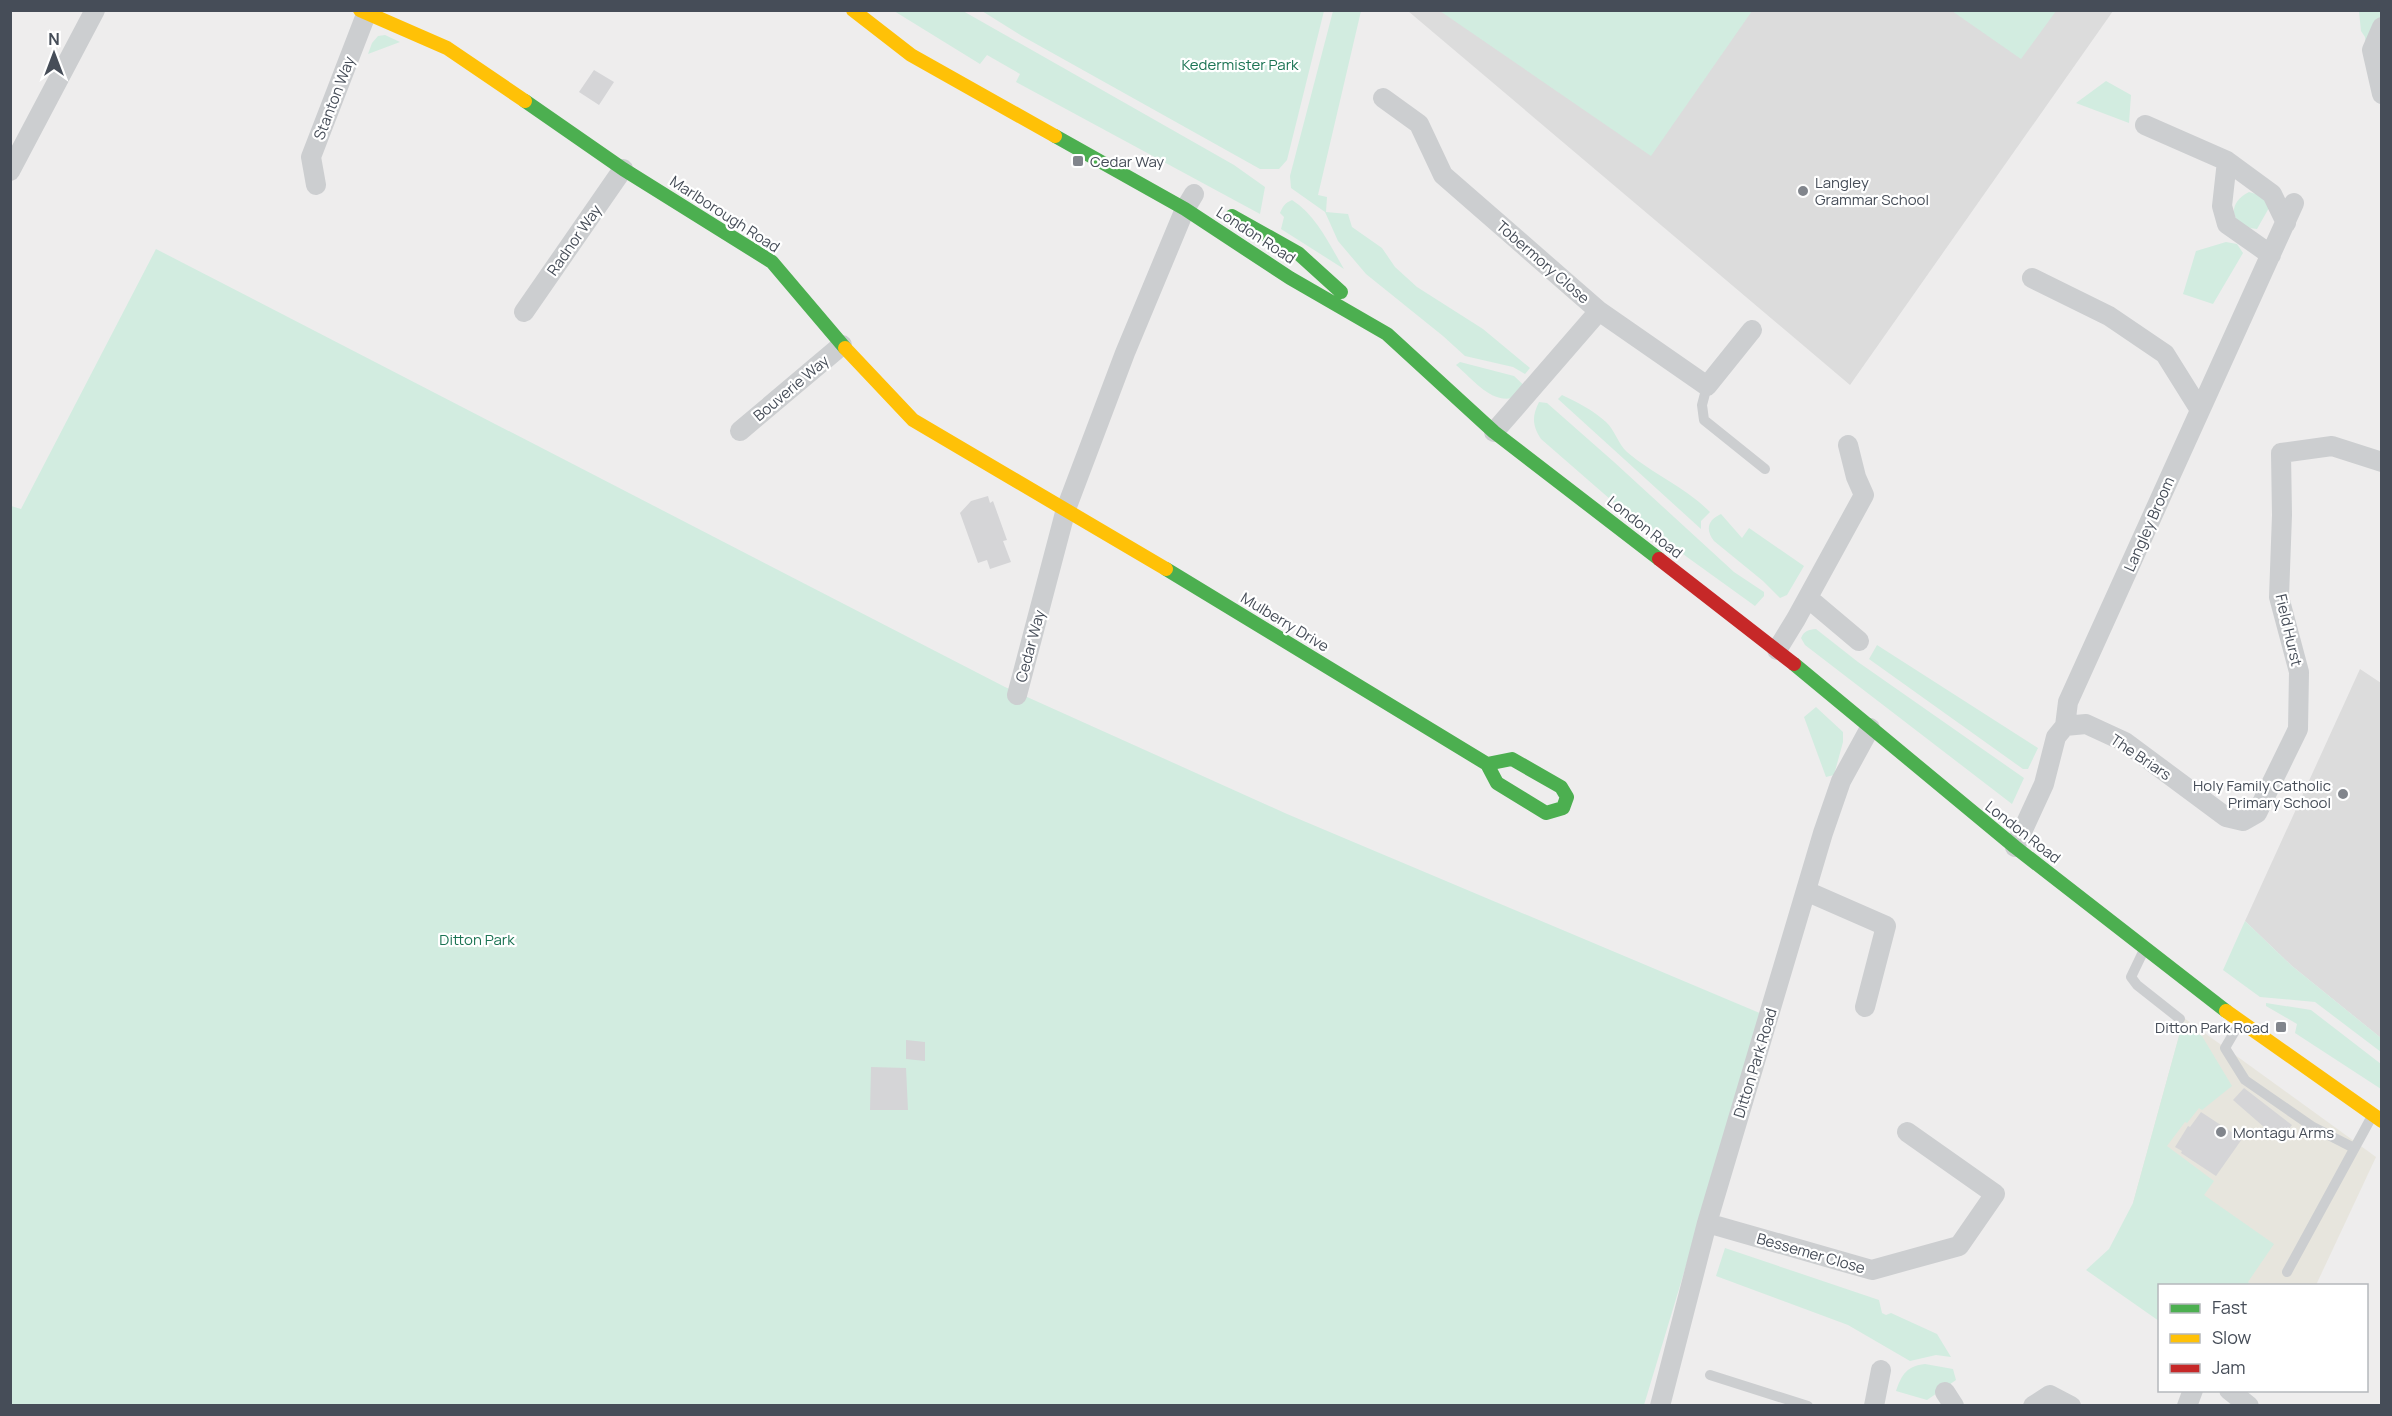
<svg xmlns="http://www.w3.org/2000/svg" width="2392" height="1416" font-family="Manrope,sans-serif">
<rect width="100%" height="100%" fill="#eeeded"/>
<!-- commercial -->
<path fill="#e7e5dd" d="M 2184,1018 L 2376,1157 L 2316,1285 L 2252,1285 L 2133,1203 Z"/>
<!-- education -->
<path fill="#dcdcdc" d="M 1408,11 L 2113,11 L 1850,385 Z
M 2360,669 L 2381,683 L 2381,1038 L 2292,966 L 2245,921 Z"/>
<!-- green -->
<path fill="#d2ece0" d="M 894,11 L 963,11 L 1234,165 L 1265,187 L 1260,214 L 1016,82 L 1020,74 L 987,55 L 980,64 Z
M 982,11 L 1324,11 L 1287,160 L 1279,169 L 1260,169 L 1022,36 Z
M 1333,11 L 1361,11 L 1318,195 L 1327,197 L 1326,212 L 1348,214 L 1352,227 L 1382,248 L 1395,267 L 1417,287 L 1483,329 L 1530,368 L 1525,374 L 1513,367 L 1465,356 L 1443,336 L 1366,274 L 1338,241 L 1325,212 L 1291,188 L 1290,176 Z
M 1440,11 L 1752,11 L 1651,156 Z
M 1952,11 L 2056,11 L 2021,59 Z
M 2359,11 L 2381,11 L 2381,20 L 2366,46 L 2365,37 L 2361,31 Z
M 385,35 L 400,42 L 368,54 L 372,43 L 378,36 Z
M 2106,81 L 2131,95 L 2129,123 L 2076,103 Z
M 2249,192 L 2274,199 L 2257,229 C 2231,227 2225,204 2249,192 Z
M 1292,200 C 1317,216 1329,244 1344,269 L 1281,229 L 1284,217 L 1280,213 C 1283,206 1285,203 1292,200 Z
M 2226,242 L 2237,244 L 2243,253 L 2213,304 L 2183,294 L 2196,251 Z
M 156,249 L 1005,687 L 1287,814 L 1762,1014 L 1644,1405 L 11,1406 L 11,506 L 21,509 Z
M 1460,362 L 1514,376 L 1529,390 C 1498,413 1479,385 1456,365 Z
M 1562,395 C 1577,402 1593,410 1606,422 C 1615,430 1618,444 1627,452 C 1654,475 1684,486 1710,512 L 1701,521 L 1701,529 L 1558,399 Z
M 1539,402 L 1547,403 L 1614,462 L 1734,572 L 1764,592 L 1764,596 L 1755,606 L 1626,513 L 1541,439 C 1532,425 1532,416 1539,402 Z
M 1721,514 L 1742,538 L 1749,528 L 1804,566 L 1787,595 L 1780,598 L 1763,581 L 1714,541 C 1705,529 1708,520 1721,514 Z
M 1816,629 L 1858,662 L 2024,778 L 2012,804 L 1805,645 L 1801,638 C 1805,630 1808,630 1816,629 Z
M 1877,645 L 2038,748 L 2028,769 L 2023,769 L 1869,659 Z
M 1816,707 L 1843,732 L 1843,742 L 1834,775 L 1826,777 L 1804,717 Z
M 2245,921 L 2292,966 L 2381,1038 L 2381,1052 L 2315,1002 L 2260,997 L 2223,970 Z
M 2266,1003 L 2311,1010 L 2381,1064 L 2381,1089 L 2295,1033 L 2297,1024 L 2266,1006 Z
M 2182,1025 L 2202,1036 L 2232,1086 L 2202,1110 L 2199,1108 L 2187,1123 L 2185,1122 L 2167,1146 L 2214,1181 L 2204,1195 L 2274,1244 L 2248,1282 L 2252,1285 L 2160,1286 L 2159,1321 L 2086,1270 L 2109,1249 L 2133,1203 Z
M 1725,1248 L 1879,1300 L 1882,1313 L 1886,1315 L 1891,1313 L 1937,1334 L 1951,1357 L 1936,1355 L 1910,1361 L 1848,1325 L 1716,1276 Z
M 1925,1364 L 1953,1369 L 1956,1380 L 1927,1400 L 1896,1391 C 1902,1374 1907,1366 1925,1364 Z"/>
<!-- building -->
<path fill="#d5d5d7" d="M 594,70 L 614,82 L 599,105 L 579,92 Z
M 988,496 L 990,503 L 993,501 L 1007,540 L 1003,541 L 1011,562 L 990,569 L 987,560 L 978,563 L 960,513 L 971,501 Z
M 906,1040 L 925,1042 L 925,1061 L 906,1059 Z
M 871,1067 L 906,1068 L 908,1110 L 870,1110 Z
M 2244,1088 L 2292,1125 L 2280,1141 L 2233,1100 Z
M 2201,1112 L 2242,1139 L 2216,1176 L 2181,1153 L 2182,1151 L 2175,1147 L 2188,1126 L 2190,1127 Z"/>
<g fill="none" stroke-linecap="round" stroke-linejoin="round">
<!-- lane -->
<path stroke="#ccced0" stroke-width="10" d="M 1707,386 L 1702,405 L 1704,420 L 1765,469
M 2143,952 L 2131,977 L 2137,985 L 2180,1019
M 2239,1024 L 2225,1048 L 2245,1080 L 2313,1127 L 2354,1148
M 2287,1272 L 2371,1118
M 1710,1375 L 1808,1406"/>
<!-- street -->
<path stroke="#ccced0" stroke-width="20" d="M 2382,27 L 2372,50 L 2382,94
M 1383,98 L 1419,124 L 1443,175 L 1599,311 L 1494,432
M 2145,125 L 2227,161 L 2272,194 L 2286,223
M 2227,161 L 2222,206 L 2227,224 L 2271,255
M 10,171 L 95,10
M 316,185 L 311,157 L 367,12
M 2032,278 L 2109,316 L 2165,354 L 2200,410
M 1599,311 L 1707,386 L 1752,330
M 524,312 L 623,169
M 740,431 L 842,345
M 1808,598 L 1859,641
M 1777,650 L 1796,619 L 1864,495 L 1856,477 L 1848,445
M 1017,695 L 1066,509 L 1125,353 L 1185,209 L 1194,194
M 2065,726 L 2086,724 L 2125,742 L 2226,817 L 2243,821 L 2257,813 L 2298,729 L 2299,672 L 2279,597 L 2282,515 L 2281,453 L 2332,446 L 2382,462
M 2015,847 L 2044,784 L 2056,737 L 2065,726 L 2068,702 L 2294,203
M 1806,891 L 1886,926 L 1865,1007
M 1707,1223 L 1872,1270 L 1959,1246 L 1995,1194 L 1907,1132
M 2229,1390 L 2249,1406
M 1945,1392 L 1954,1406
M 1660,1406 L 1707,1223 L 1823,833 L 1841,781 L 1870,728
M 1874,1406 L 1881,1370
M 2033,1406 L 2050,1395 L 2071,1406
M 2187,1406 L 2193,1390"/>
<!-- fast -->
<path stroke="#4caf50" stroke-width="14" d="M 525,101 L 623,169 L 772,262 L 845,348
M 1055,136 L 1185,209 L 1290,278 L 1387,334 L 1494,432 L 1659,559
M 1232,216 L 1298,253 L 1341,292
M 1166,569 L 1487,764 L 1512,759 L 1561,787 L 1567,797 L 1563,808 L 1546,813 L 1497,783 L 1487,764
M 1794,664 L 2015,847 L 2226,1011"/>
<!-- slow -->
<path stroke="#ffc107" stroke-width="14" d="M 360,10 L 447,48 L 525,101
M 853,10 L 911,55 L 1055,136
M 845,348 L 913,420 L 1166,569
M 2226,1011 L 2382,1121"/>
<!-- jam -->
<path stroke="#c62828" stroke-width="14" d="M 1659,559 L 1794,664"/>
</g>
<!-- markers -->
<g fill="#81858c" stroke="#fff" stroke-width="2">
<rect x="1072" y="155" width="12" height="12" rx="3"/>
<circle cx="1803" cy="191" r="6"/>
<circle cx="2343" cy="794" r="6"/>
<rect x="2275" y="1021" width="12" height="12" rx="3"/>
<circle cx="2221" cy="1132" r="6"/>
</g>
<g text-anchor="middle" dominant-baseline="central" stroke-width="4.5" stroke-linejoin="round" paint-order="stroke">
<!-- park labels -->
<g font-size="15" fill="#1c7454" stroke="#fff">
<text x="1240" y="64">Kedermister Park</text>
<text x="477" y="939">Ditton Park</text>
</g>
<!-- street labels -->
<g font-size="15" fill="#464d58" stroke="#fff">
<text transform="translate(334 98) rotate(-69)">Stanton Way</text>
<text transform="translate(725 214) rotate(33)">Marlborough Road</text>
<text transform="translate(1256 235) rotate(33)">London Road</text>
<text transform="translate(574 240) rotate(-55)">Radnor Way</text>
<text transform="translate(1543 262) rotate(41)">Tobermory Close</text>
<text transform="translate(791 388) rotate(-40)">Bouverie Way</text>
<text transform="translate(2149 524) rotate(-66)">Langley Broom</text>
<text transform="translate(1645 527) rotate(38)">London Road</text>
<text transform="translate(1285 622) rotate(31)">Mulberry Drive</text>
<text transform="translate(2289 630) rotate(77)">Field Hurst</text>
<text transform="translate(1030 646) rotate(-75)">Cedar Way</text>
<text transform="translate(2141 757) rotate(34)">The Briars</text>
<text transform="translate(2023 832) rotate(38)">London Road</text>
<text transform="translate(1755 1063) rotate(-73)">Ditton Park Road</text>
<text transform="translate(1811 1253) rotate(16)">Bessemer Close</text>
</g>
<!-- poi labels -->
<g font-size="15" fill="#464d58" stroke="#fff" text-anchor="start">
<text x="1090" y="161">Cedar Way</text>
<text x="1815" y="182">Langley<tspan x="1815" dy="17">Grammar School</tspan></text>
<text x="2331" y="785" text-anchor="end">Holy Family Catholic<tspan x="2331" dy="17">Primary School</tspan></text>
<text x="2269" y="1027" text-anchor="end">Ditton Park Road</text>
<text x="2233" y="1132">Montagu Arms</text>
</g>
</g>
<!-- border -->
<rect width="2392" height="1416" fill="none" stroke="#464d58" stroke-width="24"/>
<!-- legend -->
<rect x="2158" y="1284" width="210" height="108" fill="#ffffff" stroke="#b5b8bc" stroke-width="1.5"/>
<rect x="2170" y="1304" width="30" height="9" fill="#4caf50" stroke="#b5b8bc" stroke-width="1.5"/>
<text x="2212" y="1314" font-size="18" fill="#464d58">Fast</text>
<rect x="2170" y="1334" width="30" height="9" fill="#ffc107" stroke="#b5b8bc" stroke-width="1.5"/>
<text x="2212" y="1344" font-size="18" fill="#464d58">Slow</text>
<rect x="2170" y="1364" width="30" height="9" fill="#c62828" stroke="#b5b8bc" stroke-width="1.5"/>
<text x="2212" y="1374" font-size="18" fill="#464d58">Jam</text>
<!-- north arrow -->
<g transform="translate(54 54)" stroke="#ffffff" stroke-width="4.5" paint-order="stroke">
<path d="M0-4.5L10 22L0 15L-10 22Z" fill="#464d58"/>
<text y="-9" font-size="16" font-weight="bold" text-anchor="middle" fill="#464d58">N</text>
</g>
</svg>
